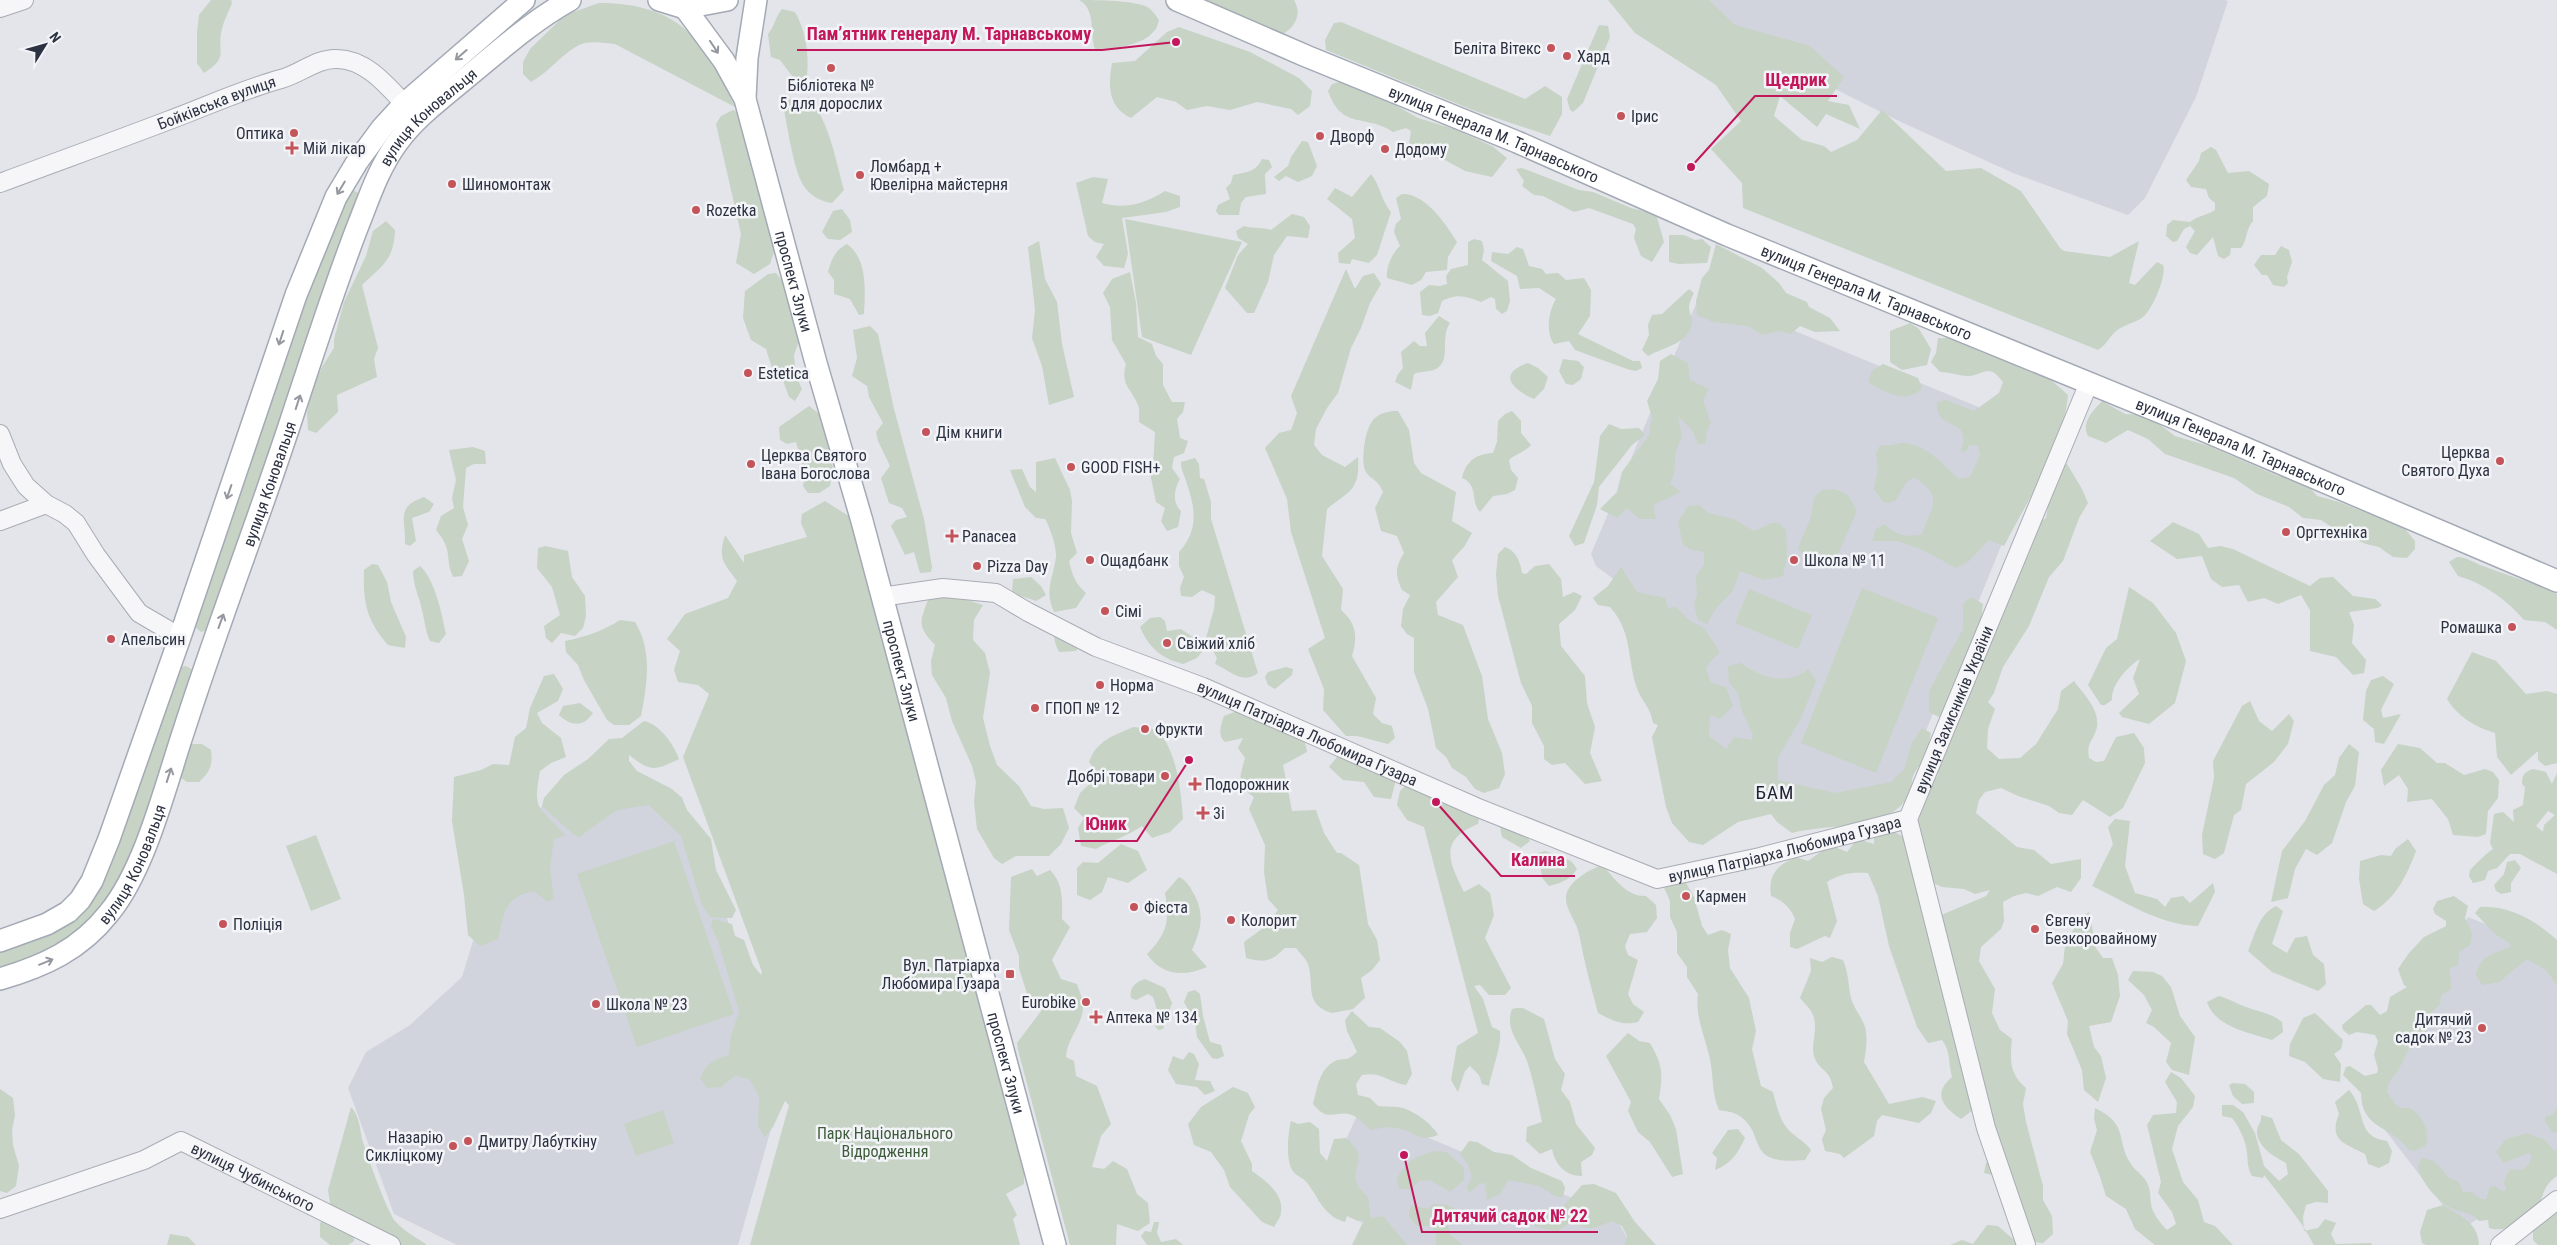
<svg xmlns="http://www.w3.org/2000/svg" width="2557" height="1245" font-family="'Roboto Condensed',sans-serif">
<rect width="100%" height="100%" fill="#e3e5ea"/>
<!-- built -->
<path fill="#d1d4dc" d="M 1682,0 L 2224,0 L 2228,1 L 2196,97 L 2145,198 L 2128,215 L 2013,173 L 1901,122 L 1833,88 Z
M 1701,292 L 2046,435 L 1902,790 L 1720,822 L 1673,623 L 1596,566 L 1591,554 Z
M 603,758 L 682,797 L 749,978 L 787,1073 L 738,1245 L 457,1245 L 394,1214 L 348,1088 L 366,1052 L 410,1025 L 462,977 L 473,941 L 525,820 Z
M 2468,917 L 2557,953 L 2557,1160 L 2462,1230 L 2365,1104 Z
M 1360,1109 L 1615,1216 L 1631,1245 L 1407,1245 L 1318,1201 Z"/>
<!-- green -->
<path fill="#c7d3c5" fill-rule="evenodd" d="M 211,0 L 231,0 L 232,3 C 229,11 224,20 222,29 C 216,52 230,57 204,73 L 197,63 L 197,32 L 199,15 Z
M 1079,0 C 1096,0 1136,0 1149,8 C 1153,11 1156,16 1159,20 C 1158,23 1157,29 1154,31 C 1143,46 1111,49 1095,49 C 1089,33 1097,10 1079,0 Z
M 1195,0 L 1294,0 C 1302,14 1296,26 1283,34 Z
M 1608,0 L 1709,0 L 1735,25 L 1810,46 L 1844,77 L 1828,101 L 1849,105 L 1860,129 L 1826,114 L 1817,127 L 1780,96 L 1774,116 L 1802,140 L 1824,146 L 1831,152 L 1857,140 L 1882,110 L 1946,171 L 1981,168 L 2021,191 L 2060,248 L 2064,251 L 2110,257 L 2139,241 L 2129,283 L 2135,285 L 2157,262 L 2163,265 C 2167,276 2152,311 2142,318 C 2134,323 2120,326 2114,333 C 2108,339 2107,344 2098,350 L 1743,208 L 1742,183 L 1711,149 L 1741,121 L 1716,85 L 1635,33 Z
M 599,3 C 677,3 706,39 735,107 L 615,44 C 604,43 590,40 579,45 C 563,53 549,72 531,82 L 523,74 L 523,62 L 530,49 L 565,15 Z
M 782,9 L 795,12 C 806,32 809,53 807,76 L 798,84 L 780,60 L 771,57 L 768,34 C 775,26 775,17 782,9 Z
M 1341,22 L 1525,99 L 1545,86 L 1562,97 L 1562,114 L 1550,136 L 1475,111 L 1326,50 L 1325,40 L 1334,23 Z
M 1599,25 L 1608,26 L 1610,37 L 1583,103 L 1573,112 L 1570,110 L 1567,99 Z
M 1179,27 L 1250,52 L 1299,78 L 1312,91 L 1310,106 L 1298,115 L 1291,109 L 1257,102 L 1230,110 L 1207,106 L 1187,110 L 1176,102 L 1157,97 L 1131,118 C 1108,107 1108,86 1112,63 L 1135,61 L 1167,32 Z
M 1343,81 L 1372,92 L 1418,118 L 1454,129 L 1492,146 L 1507,158 L 1492,177 L 1465,171 L 1445,160 L 1418,154 L 1409,144 L 1411,131 L 1406,128 L 1393,132 C 1365,113 1342,131 1328,91 L 1332,84 Z
M 809,97 C 830,124 835,158 844,190 L 832,203 C 820,202 806,193 801,181 C 792,161 787,123 782,100 Z
M 733,110 L 744,115 L 779,237 L 770,264 L 754,274 L 736,263 L 741,234 L 716,124 L 721,116 Z
M 1302,141 L 1308,142 L 1317,166 L 1312,176 L 1298,182 L 1286,176 L 1279,181 L 1274,177 L 1288,166 L 1291,157 Z
M 2211,147 L 2216,150 L 2228,173 L 2249,171 L 2269,184 L 2267,196 L 2253,207 L 2253,221 C 2245,230 2248,239 2241,248 L 2231,248 L 2230,255 L 2224,259 L 2218,256 L 2213,237 L 2197,255 L 2190,253 L 2186,247 L 2195,231 L 2190,226 L 2184,229 L 2177,241 L 2173,242 L 2166,236 L 2167,225 L 2173,220 L 2190,222 C 2199,215 2206,216 2215,210 L 2215,203 L 2209,198 L 2206,189 L 2191,187 L 2186,180 L 2199,161 L 2201,153 Z
M 1262,159 L 1269,160 L 1272,167 L 1265,174 L 1266,194 L 1246,197 L 1241,203 L 1239,215 L 1219,215 L 1216,211 L 1218,205 L 1230,199 L 1226,188 L 1231,183 L 1233,175 C 1246,172 1255,173 1262,159 Z
M 1522,168 L 1579,190 L 1593,192 L 1631,208 L 1656,214 L 1664,242 L 1652,262 L 1641,256 L 1634,238 L 1636,229 L 1633,224 L 1589,208 L 1574,212 L 1543,196 L 1534,195 L 1522,186 L 1524,181 L 1516,169 Z
M 1371,174 C 1382,189 1380,198 1391,212 L 1377,255 L 1369,263 L 1352,259 L 1350,264 L 1339,263 L 1338,253 L 1355,238 L 1352,219 L 1327,199 L 1335,188 L 1352,197 Z
M 1093,177 L 1108,179 L 1102,203 C 1125,210 1146,203 1165,191 L 1180,196 L 1180,207 L 1166,212 L 1122,218 L 1128,254 L 1124,268 L 1104,266 L 1096,257 L 1104,244 L 1095,242 L 1088,236 L 1076,183 Z
M 351,189 L 362,195 L 208,630 L 201,632 L 194,626 L 294,323 Z
M 1402,194 C 1425,193 1446,224 1457,242 L 1448,257 L 1447,270 L 1426,272 L 1421,280 L 1412,285 L 1387,278 C 1386,267 1392,253 1400,246 L 1394,232 L 1396,224 L 1401,219 L 1396,198 Z
M 842,209 L 850,220 L 852,232 L 840,240 L 828,239 L 822,232 L 833,211 Z
M 1292,214 L 1304,217 L 1310,226 L 1308,238 L 1287,236 L 1274,255 L 1268,282 L 1254,313 L 1247,313 L 1225,288 L 1238,255 L 1248,244 L 1238,238 L 1236,231 L 1244,226 C 1254,229 1262,227 1271,230 Z
M 1125,219 L 1242,242 L 1191,355 L 1142,337 Z
M 386,221 L 395,230 C 394,260 382,266 362,285 L 378,348 L 374,359 L 377,377 L 337,395 L 338,412 L 316,433 L 308,430 L 307,413 L 312,390 L 322,367 L 334,348 L 334,339 L 344,302 L 366,256 L 373,231 Z
M 1669,235 L 1684,235 L 1695,240 L 1702,239 L 1711,247 L 1707,263 L 1679,264 L 1669,262 Z
M 1474,239 L 1482,241 L 1484,250 L 1482,260 L 1508,281 L 1510,301 L 1507,311 L 1502,314 L 1496,309 L 1495,299 L 1491,297 L 1481,302 C 1467,296 1456,293 1442,301 L 1438,313 L 1430,316 L 1422,315 L 1420,292 L 1429,285 L 1440,286 L 1447,284 L 1446,276 L 1451,269 L 1468,265 L 1468,242 Z
M 1039,241 L 1045,279 L 1057,302 L 1062,344 L 1074,397 L 1049,405 L 1042,366 L 1032,338 L 1035,310 L 1028,247 Z
M 847,244 C 868,259 865,291 864,314 L 859,315 L 850,299 L 834,294 L 834,280 L 828,272 C 831,260 835,250 847,244 Z
M 1716,244 L 1762,268 L 1779,283 L 1786,293 L 1807,302 L 1809,307 L 1830,318 L 1840,331 L 1815,332 L 1800,326 L 1791,334 L 1779,331 L 1762,335 L 1748,326 L 1713,322 L 1697,315 L 1696,301 L 1702,278 L 1709,270 Z
M 2281,246 L 2289,250 L 2292,262 L 2287,277 L 2288,283 L 2284,287 L 2273,285 L 2267,275 L 2262,275 L 2254,265 L 2261,255 L 2275,255 Z
M 1517,247 L 1523,249 L 1529,266 L 1542,269 L 1546,274 L 1558,273 L 1566,280 L 1584,278 L 1591,290 L 1590,316 L 1578,334 L 1633,361 L 1640,361 L 1642,368 L 1636,371 L 1627,369 L 1575,350 L 1569,341 L 1554,344 C 1545,332 1549,310 1556,299 L 1539,288 L 1520,289 L 1517,276 L 1491,261 L 1492,252 L 1508,254 Z
M 1346,269 L 1355,289 L 1363,276 L 1374,273 L 1381,284 L 1370,303 L 1361,328 L 1351,348 L 1338,393 L 1327,408 L 1316,429 L 1314,445 L 1322,455 L 1345,467 L 1358,457 C 1360,490 1351,490 1327,509 L 1322,556 L 1343,589 L 1341,610 C 1356,623 1358,636 1352,656 L 1376,698 L 1373,714 L 1382,723 L 1392,726 L 1395,738 L 1388,744 L 1357,736 L 1346,736 L 1323,710 L 1324,689 L 1308,649 L 1325,638 L 1291,532 L 1287,499 L 1265,448 L 1279,433 L 1291,430 L 1297,413 L 1291,396 Z
M 1130,272 L 1136,303 L 1138,337 L 1152,344 L 1156,356 L 1163,364 L 1163,385 L 1172,402 L 1185,402 L 1183,412 L 1177,419 L 1180,438 L 1188,441 L 1184,453 L 1174,457 L 1172,468 L 1180,479 C 1174,489 1172,503 1181,511 L 1178,527 L 1167,531 L 1161,521 L 1165,508 L 1156,502 L 1150,473 L 1153,468 L 1155,432 L 1139,422 C 1139,417 1140,410 1138,405 C 1131,388 1120,385 1126,364 L 1112,340 L 1110,307 L 1103,293 L 1112,279 Z
M 776,273 L 791,292 L 799,341 L 794,355 L 796,376 L 802,389 L 795,401 L 789,397 L 781,375 L 772,368 L 766,349 L 751,340 L 743,318 L 745,291 L 768,274 Z
M 1689,289 L 1694,293 C 1692,297 1689,303 1689,308 C 1689,313 1693,318 1692,323 C 1689,344 1664,347 1648,356 L 1642,350 L 1649,335 L 1648,325 L 1652,315 L 1662,314 Z
M 1439,316 L 1450,323 C 1439,339 1453,362 1434,370 C 1428,372 1421,371 1414,374 L 1411,390 L 1395,382 L 1398,374 L 1403,368 L 1401,352 L 1414,341 L 1420,346 L 1427,346 L 1425,333 Z
M 1910,323 L 1919,329 L 1931,349 L 1927,365 L 1902,370 L 1890,362 L 1890,331 Z
M 870,326 L 878,334 L 894,409 L 924,519 L 932,567 L 931,572 L 920,573 L 914,552 L 905,555 L 891,526 L 896,520 L 907,517 L 902,508 L 889,503 L 881,478 L 890,466 L 878,441 L 876,432 L 883,423 L 869,397 L 867,386 L 852,376 L 857,358 L 853,330 Z
M 1938,338 L 1949,338 L 1991,356 L 2007,359 L 2021,368 L 2051,380 L 2068,395 C 2063,448 2028,499 2004,546 L 1989,540 L 1968,562 L 1956,568 L 1923,550 L 1898,541 L 1872,541 L 1876,529 L 1884,524 C 1897,535 1905,538 1922,534 C 1931,506 1945,497 1914,477 L 1906,483 L 1895,501 L 1884,503 L 1874,489 L 1878,469 L 1876,453 L 1880,445 C 1893,447 1892,444 1903,443 C 1924,443 1945,465 1958,479 L 1970,477 L 1980,455 L 1978,446 L 1969,445 L 1967,450 L 1961,453 C 1961,449 1964,442 1963,437 C 1962,419 1935,429 1937,402 L 1946,400 L 1974,411 L 1999,393 L 2003,382 C 1988,362 1985,375 1968,376 C 1961,376 1950,372 1940,372 L 1931,362 L 1936,353 Z
M 1671,354 L 1688,363 L 1690,380 L 1709,389 L 1703,401 L 1711,423 L 1707,431 L 1705,444 L 1698,444 L 1692,430 L 1678,416 L 1682,436 L 1676,451 L 1674,474 L 1670,484 L 1681,492 L 1653,505 L 1656,519 L 1639,519 L 1627,508 L 1617,518 L 1600,509 L 1617,492 L 1622,472 L 1649,435 L 1652,417 L 1647,401 L 1658,379 L 1660,361 Z
M 1563,359 L 1578,361 L 1584,367 L 1581,379 L 1573,385 L 1566,384 L 1559,371 Z
M 1528,363 L 1538,368 L 1548,377 L 1544,389 L 1534,399 C 1513,390 1496,374 1528,363 Z
M 1883,364 L 1918,378 L 1922,388 C 1907,405 1884,392 1868,382 L 1872,371 Z
M 2102,401 L 2125,414 L 2147,415 L 2175,436 L 2209,446 L 2278,476 L 2303,479 L 2317,496 L 2339,502 L 2404,528 L 2415,541 L 2415,549 L 2407,558 L 2393,557 L 2379,547 L 2366,544 L 2341,533 L 2321,520 L 2303,518 L 2289,507 L 2257,494 L 2234,478 L 2165,454 L 2148,439 L 2128,430 L 2106,443 L 2088,436 C 2081,422 2093,411 2102,401 Z
M 809,406 L 822,416 L 833,468 L 830,486 L 819,493 L 808,493 L 803,486 L 805,473 L 796,442 L 787,444 L 780,440 L 779,427 Z
M 1398,411 L 1409,430 L 1414,463 L 1421,473 L 1456,492 L 1452,521 L 1472,533 L 1464,547 L 1452,560 L 1458,577 L 1436,602 L 1438,615 L 1463,625 L 1482,676 L 1488,719 L 1502,753 L 1505,774 L 1499,788 L 1484,793 L 1475,789 L 1466,777 L 1452,768 L 1446,757 L 1436,748 L 1428,709 L 1414,672 L 1414,638 L 1407,634 L 1401,626 L 1403,609 L 1410,595 L 1402,590 C 1395,574 1395,568 1404,553 L 1397,536 L 1381,531 L 1375,508 L 1383,492 C 1377,478 1372,481 1366,472 C 1360,463 1365,432 1371,423 C 1377,413 1388,411 1398,411 Z
M 1512,411 L 1521,421 L 1521,433 L 1531,445 C 1524,453 1516,453 1509,460 L 1511,470 L 1518,478 L 1515,490 L 1507,494 L 1493,496 L 1480,512 C 1470,501 1479,485 1462,478 C 1466,461 1476,454 1493,453 L 1497,442 L 1498,421 L 1505,414 Z
M 1609,424 L 1621,429 L 1639,428 L 1645,435 L 1632,445 L 1599,487 L 1597,505 L 1584,543 L 1575,546 L 1569,536 L 1594,482 L 1600,436 Z
M 473,447 L 485,451 L 486,464 L 474,464 L 466,468 L 463,507 L 468,525 L 462,539 L 469,561 L 462,576 L 453,577 C 444,555 454,552 436,530 L 441,516 L 454,508 L 452,498 L 456,480 L 449,450 Z
M 1055,458 L 1070,490 L 1072,501 L 1071,533 L 1077,553 L 1069,561 C 1072,574 1075,584 1086,593 L 1076,608 L 1054,612 C 1044,590 1053,579 1056,557 C 1057,548 1050,527 1045,519 L 1036,518 L 1025,507 L 1010,470 L 1022,469 L 1030,487 L 1036,492 L 1036,462 Z
M 1195,458 L 1199,464 L 1200,478 L 1204,479 L 1211,502 L 1211,519 L 1258,673 C 1242,685 1231,671 1215,664 L 1217,658 L 1206,638 L 1214,609 L 1215,596 L 1202,590 L 1192,597 L 1181,596 L 1180,588 L 1184,577 L 1179,566 L 1179,552 C 1198,531 1196,510 1187,484 C 1185,475 1181,472 1181,462 Z
M 2067,464 L 2082,489 L 2088,503 L 2079,518 L 2063,561 L 2049,577 L 2029,626 L 2003,667 L 1994,693 L 1988,702 L 1995,709 L 1988,729 L 1987,748 L 1999,759 L 2020,758 L 2036,744 L 2058,709 L 2061,691 L 2074,681 C 2084,695 2104,713 2095,733 C 2090,745 2087,743 2089,758 L 2096,762 L 2104,761 L 2116,737 L 2134,733 L 2144,748 L 2145,763 L 2123,808 L 2110,817 L 2083,800 L 2072,815 L 2059,813 L 2049,806 L 2018,796 L 2001,788 L 1985,792 L 1979,800 L 1976,813 L 2017,847 L 2034,850 L 2051,864 L 2081,859 L 2081,878 L 2071,892 L 2057,887 L 2038,896 L 2026,893 L 2014,896 L 2003,902 L 2004,921 L 2001,929 L 1981,947 L 1979,961 L 1995,989 L 1992,1013 L 2000,1030 L 2012,1039 C 2010,1059 2009,1074 2026,1088 L 2023,1104 L 2026,1122 L 2043,1186 L 2043,1200 L 2052,1216 L 2053,1234 L 2043,1243 L 2033,1242 L 1993,1175 L 1984,1173 L 1986,1163 L 2000,1154 L 1993,1130 L 1991,1106 L 1982,1103 L 1961,1119 C 1943,1107 1932,1094 1952,1077 C 1948,1063 1951,1051 1942,1040 L 1928,1043 L 1917,1027 L 1889,946 L 1878,896 L 1868,873 C 1851,872 1842,873 1827,882 L 1837,921 L 1830,938 L 1825,936 L 1797,949 L 1790,947 L 1790,933 L 1795,919 C 1791,908 1782,900 1771,896 C 1768,875 1777,865 1796,857 L 1808,861 L 1830,845 L 1847,852 L 1857,839 L 1874,844 L 1874,836 L 1891,830 L 1907,839 L 1979,1075 L 1976,1046 L 1939,916 L 1986,896 L 1990,890 L 1975,894 L 1964,889 L 1942,887 L 1927,880 L 1916,815 L 1930,786 L 1938,775 L 1941,718 L 1929,712 L 1929,691 L 1963,629 L 1963,604 L 1971,597 L 1983,604 L 1981,624 L 2036,524 L 2046,518 L 2055,467 Z
M 1835,489 L 1848,495 L 1857,511 L 1835,561 C 1816,563 1809,564 1798,548 L 1811,517 L 1814,498 L 1822,490 Z
M 424,497 L 434,504 L 429,512 L 412,518 L 416,541 L 410,546 L 405,544 C 406,520 395,507 424,497 Z
M 825,501 L 850,517 L 936,814 L 937,848 L 959,911 L 999,1069 L 1006,1107 L 1024,1165 L 1024,1184 L 1006,1194 L 1017,1215 L 1013,1219 L 1020,1245 L 750,1245 L 789,1105 L 785,1101 L 773,1127 L 765,1137 L 758,1127 L 759,1096 L 749,1079 L 735,1076 L 721,1087 L 707,1088 L 700,1078 C 707,1064 713,1059 729,1055 L 731,1036 L 739,1011 L 717,938 L 711,927 L 713,919 L 732,924 L 735,936 L 744,940 L 753,965 L 761,975 L 762,972 L 683,757 L 709,694 L 698,685 L 678,682 L 674,670 L 680,651 L 667,639 L 685,614 L 728,598 L 737,581 C 723,562 718,559 725,535 L 744,563 L 744,555 L 807,537 L 801,523 L 802,514 Z
M 1699,505 L 1708,513 L 1734,519 L 1754,531 L 1772,523 L 1779,523 L 1786,530 L 1787,557 L 1783,576 L 1764,580 L 1740,571 L 1732,592 L 1717,607 L 1707,624 L 1698,620 L 1694,604 L 1697,594 L 1696,576 L 1704,565 L 1704,552 L 1692,550 L 1683,545 L 1678,522 L 1688,506 Z
M 2173,522 L 2199,534 L 2208,548 L 2220,546 L 2233,549 L 2310,586 L 2320,578 L 2333,577 L 2353,596 L 2375,599 L 2382,605 L 2378,608 L 2349,612 L 2354,625 L 2352,643 L 2366,660 L 2364,673 L 2353,675 L 2336,657 L 2310,651 L 2310,610 L 2301,595 L 2278,604 L 2264,598 L 2248,602 L 2239,585 L 2222,587 L 2211,579 L 2202,556 L 2177,559 L 2150,541 Z
M 545,546 L 568,551 L 572,577 L 585,596 L 586,616 L 583,628 L 575,636 L 561,633 L 552,643 L 546,638 L 544,626 L 560,615 L 552,587 L 537,568 L 538,548 Z
M 1505,547 C 1516,551 1520,561 1522,573 L 1526,574 L 1535,566 L 1549,564 L 1561,579 L 1563,597 L 1574,592 L 1582,596 L 1575,610 L 1559,624 L 1561,646 L 1585,676 L 1587,703 L 1595,727 L 1590,753 L 1602,781 L 1585,784 L 1565,763 L 1552,765 L 1544,759 L 1544,746 L 1532,723 L 1532,706 L 1521,683 L 1498,596 L 1496,575 L 1498,554 Z
M 2457,557 C 2467,557 2474,563 2483,566 C 2508,576 2533,582 2557,594 L 2557,630 L 2545,622 L 2524,620 C 2506,599 2485,584 2458,576 L 2449,562 Z
M 372,564 L 378,565 L 387,582 L 391,602 L 406,637 L 405,648 L 388,645 C 366,620 363,602 364,570 Z
M 420,566 C 435,579 442,615 446,634 L 439,643 L 430,641 C 425,631 425,621 422,610 C 419,594 414,590 413,571 Z
M 1621,567 L 1637,592 L 1665,598 L 1668,608 L 1676,607 L 1689,620 L 1704,628 L 1720,652 L 1709,663 L 1706,669 L 1711,683 L 1726,687 L 1733,706 L 1720,719 L 1710,715 L 1709,736 L 1726,749 L 1734,737 L 1752,740 L 1753,735 L 1741,709 L 1738,693 L 1729,683 L 1728,666 L 1741,663 C 1760,677 1787,687 1808,669 L 1816,681 L 1801,718 L 1778,758 L 1778,780 L 1835,793 L 1891,782 L 1904,769 L 1912,743 L 1922,728 L 1931,733 C 1929,744 1927,753 1921,763 C 1919,767 1915,771 1913,776 C 1911,784 1912,791 1907,798 C 1888,830 1824,824 1792,833 L 1777,822 L 1771,814 L 1738,822 L 1703,845 L 1689,842 L 1672,823 L 1666,807 L 1652,737 L 1658,725 L 1653,723 C 1650,707 1644,704 1638,691 C 1626,660 1634,634 1610,607 L 1598,605 L 1593,598 L 1608,586 Z
M 1031,577 L 1041,586 L 1046,595 L 1036,601 L 1012,593 L 1013,579 Z
M 2129,587 L 2153,603 L 2176,633 L 2186,661 L 2175,703 L 2149,724 L 2122,717 L 2119,713 L 2139,694 L 2133,678 L 2140,659 C 2127,667 2111,685 2112,700 L 2105,705 L 2101,705 L 2088,685 L 2106,648 L 2117,639 Z
M 1862,588 L 1938,618 L 1876,773 L 1801,743 Z
M 1749,589 L 1812,615 L 1798,649 L 1735,623 Z
M 930,594 L 961,598 L 983,605 L 974,620 L 973,640 L 985,653 L 990,673 L 983,718 L 990,746 L 997,765 L 1019,786 L 1031,806 L 1044,809 L 1063,808 L 1069,828 L 1061,844 L 1049,856 L 1016,856 L 1002,864 L 994,858 L 977,829 L 974,802 L 976,782 L 972,766 L 952,721 L 946,698 L 932,675 L 931,661 L 935,645 C 914,624 922,619 930,594 Z
M 1160,617 L 1165,621 L 1167,631 L 1181,629 L 1194,638 L 1202,652 L 1197,658 L 1183,664 C 1161,658 1149,648 1140,627 L 1150,618 Z
M 620,620 L 635,622 C 653,652 647,684 641,716 L 629,725 L 614,725 L 607,720 L 584,680 L 578,665 L 566,652 L 565,641 C 585,637 603,631 620,620 Z
M 1057,620 L 1071,623 L 1082,643 L 1076,651 L 1059,652 C 1053,641 1053,632 1057,620 Z
M 2472,652 L 2496,661 L 2526,694 L 2547,691 L 2557,694 L 2557,763 L 2545,766 L 2538,760 L 2538,751 L 2511,775 L 2497,757 L 2495,733 C 2475,727 2458,717 2447,699 Z
M 186,666 L 193,670 L 196,676 L 159,784 L 120,887 L 73,939 L 0,972 L 0,950 L 67,923 L 178,672 L 181,667 Z
M 1286,667 L 1293,669 L 1292,675 L 1275,689 L 1268,685 L 1265,677 L 1268,672 Z
M 554,674 L 563,689 L 558,701 L 537,713 L 542,723 L 561,738 L 566,757 L 551,763 L 540,771 C 532,813 540,806 565,835 L 554,839 L 550,867 L 554,898 L 548,902 L 534,891 C 504,897 504,914 498,939 L 480,946 L 468,935 L 464,895 L 452,821 L 454,777 L 481,770 L 493,764 L 509,765 L 515,737 L 526,728 L 530,708 L 544,676 Z
M 2383,676 L 2394,684 L 2381,710 L 2383,718 L 2401,714 L 2384,744 L 2375,742 L 2374,729 L 2363,720 L 2366,691 L 2371,680 Z
M 2250,701 L 2259,721 L 2272,731 L 2289,714 L 2294,721 L 2288,744 L 2274,762 L 2246,784 L 2241,810 L 2234,815 L 2224,853 L 2215,859 L 2203,854 L 2202,835 L 2214,778 L 2213,761 L 2242,706 Z
M 580,703 L 593,713 C 583,728 571,726 559,715 L 563,706 Z
M 1242,709 L 1303,734 L 1307,752 L 1283,765 L 1292,811 L 1316,810 L 1324,833 L 1337,853 L 1341,853 L 1359,865 L 1368,924 L 1377,940 L 1380,960 L 1372,970 L 1361,978 L 1365,998 L 1353,1009 L 1332,1013 C 1303,1004 1315,985 1308,964 C 1306,959 1300,953 1296,948 L 1285,948 C 1270,962 1266,963 1246,958 L 1244,942 L 1266,926 L 1278,910 L 1268,899 L 1264,872 L 1265,845 L 1249,809 L 1254,797 C 1235,784 1240,777 1245,758 L 1238,748 L 1243,738 L 1225,742 C 1217,735 1221,725 1224,716 Z
M 644,721 C 659,724 674,744 679,759 C 654,771 651,772 629,755 L 629,761 L 637,771 L 672,789 L 681,797 L 687,810 L 711,839 L 716,870 L 736,910 L 732,918 L 710,917 L 702,905 L 681,836 L 649,805 L 617,810 L 579,837 L 572,833 L 542,806 L 544,798 L 564,775 L 588,759 L 609,739 L 622,738 Z
M 1133,727 C 1139,728 1148,727 1153,729 C 1177,742 1181,794 1183,819 L 1170,832 L 1152,838 L 1142,826 C 1128,836 1112,840 1096,849 L 1081,846 L 1078,828 L 1084,818 L 1074,808 L 1080,793 L 1099,775 L 1089,762 C 1097,740 1113,736 1133,727 Z
M 191,744 L 202,744 L 211,750 C 213,765 210,772 199,782 L 187,782 L 178,776 Z
M 2349,744 L 2359,752 L 2355,786 L 2346,802 L 2332,843 L 2317,855 L 2306,849 L 2295,869 L 2288,898 L 2271,902 L 2282,851 L 2305,821 L 2324,785 L 2335,775 L 2339,758 Z
M 2398,744 L 2420,748 L 2437,763 L 2445,763 L 2464,775 L 2485,769 L 2493,772 L 2499,780 L 2498,798 L 2488,811 L 2486,834 L 2478,837 L 2453,835 L 2448,819 L 2432,799 L 2407,802 L 2408,789 L 2399,775 L 2384,786 L 2381,770 Z
M 1365,748 L 1379,755 L 1397,776 L 1391,799 L 1374,797 L 1364,782 L 1343,780 L 1329,767 L 1341,752 Z
M 2533,769 L 2546,772 L 2552,784 L 2557,773 L 2557,874 L 2520,854 L 2510,854 L 2497,868 L 2488,871 L 2485,880 L 2473,883 L 2469,876 L 2470,870 C 2477,863 2484,855 2493,849 L 2490,843 L 2494,814 L 2503,812 L 2514,822 L 2513,810 L 2523,805 L 2525,787 L 2522,784 C 2522,774 2525,772 2533,769 ZM 2548,811 L 2555,815 L 2544,825 L 2543,832 L 2536,826 Z
M 1406,785 L 1430,796 L 1435,807 C 1452,799 1464,802 1481,808 L 1478,824 C 1438,840 1449,862 1464,892 L 1479,884 L 1490,893 L 1494,915 L 1485,938 L 1511,988 L 1505,995 L 1489,995 L 1480,985 L 1474,986 L 1483,999 L 1492,1027 L 1500,1031 C 1502,1045 1492,1070 1489,1086 L 1482,1084 L 1479,1075 L 1470,1066 L 1465,1071 L 1458,1092 L 1451,1080 L 1457,1046 L 1478,1033 L 1424,827 L 1407,820 L 1397,805 L 1400,791 Z
M 2115,819 L 2130,821 L 2125,866 L 2135,893 L 2157,899 L 2165,907 L 2171,898 L 2183,896 L 2190,903 L 2213,883 L 2215,892 L 2198,926 C 2159,925 2126,902 2092,886 L 2113,844 L 2108,827 Z
M 1505,823 L 1523,830 L 1530,841 L 1521,848 L 1502,837 L 1500,827 Z
M 316,835 L 341,899 L 311,911 L 286,846 Z
M 2408,839 L 2416,851 C 2407,875 2396,898 2374,911 L 2363,904 L 2359,879 L 2360,861 L 2381,855 L 2391,856 L 2395,849 Z
M 674,841 L 734,1014 L 637,1047 L 577,874 Z
M 1121,844 L 1138,851 L 1147,870 L 1128,883 L 1108,877 L 1102,892 L 1090,900 L 1077,895 L 1077,868 L 1083,862 L 1098,863 Z
M 1545,851 L 1563,857 L 1572,862 L 1577,869 C 1570,880 1561,883 1549,886 L 1543,879 L 1537,853 Z
M 2515,860 L 2521,868 L 2511,883 L 2511,892 L 2501,894 L 2496,891 L 2494,885 L 2504,874 L 2507,862 Z
M 1602,865 C 1614,877 1626,897 1646,896 L 1656,905 L 1657,918 L 1647,932 L 1630,934 L 1625,946 L 1628,955 L 1638,960 L 1628,994 L 1633,1004 L 1644,1012 L 1638,1022 C 1622,1026 1611,1020 1598,1013 C 1591,987 1584,961 1579,934 C 1577,922 1565,909 1566,897 C 1567,882 1589,870 1602,865 Z
M 1032,869 L 1037,876 L 1050,870 C 1064,884 1062,901 1062,919 L 1070,927 L 1052,960 L 1061,979 L 1077,984 C 1079,991 1084,1001 1083,1008 C 1082,1026 1067,1038 1066,1057 L 1074,1061 L 1076,1076 L 1097,1086 L 1111,1124 L 1101,1136 L 1092,1167 L 1104,1169 L 1113,1161 L 1127,1169 L 1137,1194 L 1148,1203 L 1150,1223 L 1138,1231 L 1117,1224 L 1116,1245 L 1070,1245 L 1018,1050 L 1017,1043 L 1041,1011 L 1028,997 L 1019,968 L 1019,956 L 1009,930 L 1011,877 Z
M 1680,872 L 1694,897 L 1702,926 L 1708,935 L 1722,930 L 1731,934 L 1728,950 L 1730,968 L 1749,998 L 1756,1031 L 1752,1049 L 1761,1086 L 1773,1092 C 1777,1107 1780,1124 1793,1134 C 1800,1140 1805,1142 1811,1150 L 1805,1160 C 1741,1166 1769,1134 1738,1115 C 1733,1112 1725,1111 1719,1110 C 1711,1092 1714,1074 1709,1055 C 1704,1035 1695,1015 1698,994 L 1687,977 L 1687,967 L 1677,953 L 1677,932 L 1670,917 L 1670,901 L 1662,883 Z
M 1179,877 C 1187,881 1190,887 1194,894 C 1205,915 1201,929 1192,950 L 1207,967 C 1184,977 1162,976 1147,954 C 1167,934 1170,921 1165,893 Z
M 2454,896 L 2468,906 L 2465,918 L 2472,933 L 2470,945 L 2459,952 L 2458,965 L 2450,968 L 2451,989 L 2441,995 L 2440,1004 L 2428,1016 L 2426,1033 L 2410,1047 L 2398,1071 L 2388,1084 L 2387,1092 L 2395,1104 L 2401,1108 L 2410,1108 C 2423,1116 2431,1132 2425,1146 L 2414,1151 L 2409,1150 C 2393,1126 2361,1130 2361,1093 L 2343,1075 L 2346,1067 L 2350,1066 L 2365,1076 L 2377,1073 L 2378,1069 L 2374,1055 L 2378,1041 L 2375,1035 L 2357,1032 L 2349,1035 L 2343,1030 L 2342,1025 L 2366,1005 L 2371,1005 L 2380,1015 L 2387,1011 L 2390,997 L 2407,987 L 2404,985 L 2398,969 L 2409,953 L 2424,937 L 2446,926 L 2446,921 L 2435,914 L 2433,909 L 2437,901 Z
M 2276,906 L 2283,911 L 2272,944 L 2287,953 L 2295,938 L 2307,936 L 2313,955 L 2324,964 L 2326,984 L 2318,991 L 2272,972 L 2248,951 C 2255,934 2259,914 2276,906 Z
M 2480,907 C 2509,905 2536,921 2557,940 L 2557,985 L 2546,970 L 2527,959 L 2499,982 L 2482,985 L 2476,975 C 2481,954 2494,954 2510,947 L 2511,944 L 2496,935 L 2475,913 Z
M 2089,912 L 2096,948 L 2103,958 L 2112,958 L 2118,975 L 2120,996 L 2111,1022 L 2089,1026 L 2094,1047 L 2101,1056 L 2106,1078 L 2098,1102 L 2084,1090 L 2082,1070 L 2067,1034 L 2068,1021 L 2052,983 L 2063,964 L 2065,946 L 2079,919 Z
M 1832,957 L 1843,960 C 1849,975 1848,984 1851,998 C 1854,1009 1862,1017 1865,1027 C 1868,1039 1866,1050 1864,1062 L 1889,1104 L 1922,1097 L 1936,1101 L 1931,1113 L 1919,1123 L 1882,1115 L 1877,1121 L 1874,1136 L 1844,1158 L 1840,1154 L 1825,1151 L 1822,1139 L 1826,1130 L 1821,1109 L 1824,1098 L 1833,1088 C 1830,1069 1821,1072 1815,1059 C 1809,1045 1820,1028 1812,1013 C 1810,1008 1804,1003 1800,998 L 1811,971 L 1810,958 L 1822,962 Z
M 2133,971 L 2153,972 L 2162,976 L 2171,987 L 2180,1016 L 2195,1037 L 2189,1075 L 2172,1070 L 2166,1062 L 2171,1043 L 2154,1027 L 2146,1023 L 2152,1010 L 2144,995 L 2128,980 Z
M 1145,979 L 1165,988 L 1172,1003 L 1163,1029 L 1158,1030 L 1155,1026 L 1159,1016 L 1153,997 L 1148,994 L 1136,1000 L 1131,998 C 1129,987 1136,982 1145,979 Z
M 1195,990 L 1200,994 L 1203,1016 L 1210,1042 L 1221,1045 L 1224,1056 L 1217,1059 L 1212,1058 L 1197,1037 L 1195,1022 L 1184,1002 L 1188,992 Z
M 2219,996 C 2230,999 2239,1005 2249,1008 C 2262,1013 2271,1013 2282,1022 L 2283,1032 L 2272,1040 C 2250,1033 2215,1027 2207,1002 Z
M 1516,1008 L 1523,1008 L 1544,1019 L 1555,1059 L 1565,1074 L 1561,1090 L 1570,1102 L 1576,1124 L 1595,1148 L 1592,1155 L 1581,1162 L 1582,1176 C 1565,1176 1555,1164 1552,1149 L 1540,1154 L 1526,1141 L 1527,1127 L 1542,1122 C 1538,1103 1534,1083 1528,1064 C 1522,1044 1504,1032 1512,1009 Z
M 1352,1011 L 1369,1027 L 1380,1028 L 1400,1042 L 1407,1051 L 1412,1074 L 1406,1085 C 1388,1082 1381,1071 1362,1075 L 1356,1084 L 1358,1095 L 1370,1098 L 1378,1106 C 1386,1107 1396,1106 1403,1108 C 1417,1113 1431,1123 1438,1135 C 1418,1143 1415,1131 1396,1128 C 1388,1126 1379,1128 1371,1130 C 1366,1126 1359,1118 1352,1115 C 1334,1109 1329,1124 1313,1104 C 1317,1089 1319,1069 1335,1061 C 1345,1057 1345,1063 1357,1052 L 1347,1031 L 1345,1020 Z
M 2315,1013 L 2343,1040 L 2341,1049 L 2334,1054 L 2341,1064 L 2340,1082 L 2323,1079 L 2305,1062 L 2289,1056 L 2290,1044 L 2303,1018 Z
M 1628,1033 L 1639,1041 L 1650,1043 C 1663,1066 1663,1073 1659,1099 L 1670,1115 L 1676,1129 L 1683,1174 L 1672,1177 L 1650,1142 L 1638,1132 L 1628,1111 L 1631,1102 L 1606,1056 Z
M 1189,1052 L 1194,1054 L 1199,1064 L 1195,1080 L 1210,1081 L 1215,1091 L 1205,1095 L 1197,1087 L 1176,1084 L 1168,1070 L 1173,1056 L 1183,1060 Z
M 2171,1072 L 2181,1078 L 2195,1096 L 2193,1107 L 2178,1126 L 2172,1149 L 2183,1182 L 2198,1200 L 2204,1222 L 2215,1226 L 2233,1245 L 2155,1245 L 2135,1229 L 2126,1209 L 2106,1196 L 2099,1174 L 2090,1152 L 2097,1130 L 2094,1119 L 2095,1108 C 2130,1125 2115,1140 2131,1164 C 2136,1172 2145,1176 2148,1185 C 2151,1192 2150,1197 2151,1204 C 2152,1213 2161,1224 2167,1230 L 2176,1224 L 2172,1212 L 2158,1193 L 2161,1182 L 2147,1125 L 2153,1115 L 2176,1113 L 2177,1102 L 2165,1082 Z
M 2233,1083 L 2245,1084 L 2254,1092 L 2254,1103 L 2242,1104 L 2233,1096 L 2229,1085 Z
M 1233,1087 L 1248,1093 L 1255,1107 L 1249,1115 L 1241,1141 L 1252,1164 L 1252,1171 C 1265,1180 1284,1194 1281,1212 C 1281,1217 1276,1223 1274,1227 L 1262,1222 L 1230,1187 L 1224,1170 L 1211,1152 L 1194,1145 L 1188,1124 L 1201,1107 Z
M 0,1089 L 13,1098 L 15,1115 L 12,1130 L 13,1145 L 19,1166 L 16,1186 L 7,1193 L 0,1191 Z
M 2349,1090 C 2367,1110 2355,1137 2387,1141 L 2392,1151 L 2389,1163 L 2379,1168 L 2368,1164 L 2365,1154 C 2345,1143 2328,1141 2339,1114 L 2335,1102 Z
M 2222,1105 L 2233,1105 L 2243,1112 L 2255,1133 L 2264,1166 L 2279,1181 L 2288,1174 L 2286,1163 C 2275,1157 2256,1147 2257,1130 C 2258,1124 2262,1122 2261,1115 L 2272,1118 L 2281,1140 L 2299,1154 L 2328,1191 L 2328,1203 L 2316,1202 L 2306,1205 L 2303,1217 L 2304,1231 L 2318,1228 L 2325,1219 L 2336,1223 L 2331,1234 L 2336,1244 L 2371,1243 L 2372,1245 L 2314,1245 C 2301,1220 2281,1197 2264,1175 L 2263,1178 L 2252,1176 C 2247,1167 2248,1162 2247,1152 C 2245,1140 2240,1128 2232,1118 L 2222,1116 Z
M 351,1107 C 359,1115 360,1129 362,1139 C 366,1153 388,1214 396,1222 C 404,1231 417,1238 427,1245 L 386,1245 L 357,1222 L 349,1212 L 335,1211 L 330,1203 L 328,1190 Z
M 2557,1108 L 2557,1133 L 2552,1132 L 2545,1121 L 2545,1117 L 2553,1114 Z
M 663,1110 L 674,1143 L 636,1156 L 624,1124 Z
M 1291,1121 L 1298,1124 L 1310,1122 L 1319,1129 L 1320,1153 L 1327,1161 L 1334,1139 L 1346,1138 C 1377,1163 1337,1170 1368,1197 L 1371,1218 L 1383,1216 L 1407,1245 L 1352,1245 L 1364,1220 L 1358,1221 L 1347,1216 L 1345,1222 C 1324,1216 1320,1200 1308,1184 C 1304,1177 1295,1177 1291,1168 C 1286,1156 1288,1133 1291,1121 Z
M 1738,1129 L 1745,1138 C 1738,1153 1731,1164 1715,1170 L 1717,1158 L 1712,1153 L 1728,1130 Z
M 2528,1133 L 2545,1140 L 2554,1151 L 2557,1149 L 2557,1176 C 2541,1187 2545,1197 2535,1211 C 2527,1223 2503,1233 2489,1228 L 2488,1220 L 2479,1221 C 2470,1212 2469,1214 2458,1211 C 2443,1206 2431,1193 2423,1180 C 2418,1171 2416,1167 2422,1158 L 2434,1161 L 2449,1178 L 2458,1181 L 2463,1192 L 2471,1192 L 2481,1199 L 2486,1199 L 2490,1187 L 2495,1186 L 2502,1191 L 2506,1190 L 2504,1182 L 2510,1169 L 2522,1170 L 2529,1164 L 2532,1156 L 2529,1153 L 2504,1163 L 2496,1152 L 2506,1139 Z
M 1469,1141 L 1477,1142 L 1494,1152 L 1512,1155 L 1531,1168 L 1562,1181 L 1565,1188 L 1563,1197 L 1557,1197 L 1539,1186 L 1508,1180 L 1500,1194 L 1487,1200 L 1485,1183 L 1479,1184 L 1469,1193 L 1467,1187 L 1472,1177 L 1468,1164 L 1460,1154 Z
M 1436,1151 L 1447,1152 L 1464,1168 L 1464,1180 L 1450,1192 L 1430,1180 L 1419,1181 L 1411,1189 L 1399,1189 L 1397,1178 C 1409,1159 1414,1157 1436,1151 Z
M 1594,1184 L 1616,1193 L 1635,1222 L 1656,1245 L 1625,1245 L 1627,1236 L 1622,1226 L 1612,1221 C 1606,1223 1595,1229 1589,1228 C 1572,1226 1575,1217 1557,1232 L 1534,1226 L 1539,1214 L 1562,1208 L 1582,1185 Z
M 2557,1203 L 2557,1245 L 2538,1245 L 2533,1240 L 2533,1228 Z
M 1433,1204 C 1444,1204 1454,1205 1460,1214 L 1451,1219 L 1447,1224 L 1451,1235 L 1463,1245 L 1436,1245 L 1436,1232 L 1430,1226 L 1417,1226 L 1409,1216 L 1411,1205 L 1428,1209 Z
M 2443,1205 C 2460,1216 2478,1222 2479,1245 L 2426,1245 L 2422,1243 L 2420,1232 L 2427,1210 Z
M 328,1215 L 354,1230 L 354,1241 L 348,1245 L 330,1245 L 320,1237 L 320,1223 Z
M 1154,1222 L 1159,1222 L 1157,1233 L 1161,1242 L 1176,1239 L 1183,1245 L 1147,1245 L 1141,1236 L 1145,1231 L 1151,1232 Z
M 1987,1225 L 1998,1226 L 2020,1245 L 1950,1245 L 1962,1240 L 1973,1244 Z
M 170,1234 L 188,1237 L 196,1245 L 167,1245 Z"/>
<g fill="none" stroke-linecap="round" stroke-linejoin="round">
<!-- minor casing -->
<g stroke="#a8acb4" stroke-width="20">
<g id="minor">
<path d="M 0,8 L 24,0"/>
<path id="s1" d="M 0,183 C 56,162 112,142 167,121 C 205,107 241,90 281,79 C 300,74 317,58 337,59 C 369,59 392,92 412,112"/>
<path d="M 0,434 L 12,464 L 26,486 L 46,504 L 65,514 L 76,523 L 96,555 L 139,613 L 180,637"/>
<path d="M 0,521 L 46,504"/>
<path id="s2" d="M 881,597 L 943,588 L 996,593 L 1028,612 L 1096,647 L 1203,687 L 1476,807 L 1657,879 L 1760,857 L 1908,819"/>
<path id="s3" d="M 0,1209 L 144,1160 L 181,1141 L 391,1245"/>
<path id="s4" d="M 2026,1245 L 1986,1128 L 1908,819 L 2088,385"/>
<path d="M 2500,1245 L 2557,1200"/>
</g>
</g>
<!-- major casing -->
<g stroke="#a3a9b5" stroke-width="24">
<g id="major">
<path d="M 659,0 L 685,8 L 727,0"/>
<path id="s5" d="M 1177,0 L 1306,56 L 1517,142 L 1727,235 L 2172,417 L 2557,581"/>
<path id="s6" d="M 685,8 L 724,61 L 745,99 L 816,363 L 862,521 L 1055,1245"/>
<path d="M 745,98 L 747,58 L 756,0"/>
<path d="M 0,941 L 47,924 L 68,912 L 80,900 L 92,881 L 109,839 L 180,637 L 296,295 L 336,197 L 357,162 L 382,128 L 404,104 L 524,0"/>
<path id="s7" d="M 0,979 C 44,966 80,950 109,913 C 146,868 166,783 185,727 C 220,618 262,511 297,402 C 317,342 336,282 359,223 C 370,195 379,168 397,143 C 416,117 441,99 466,78 C 499,51 532,21 570,0"/>
</g>
</g>
<!-- minor -->
<use href="#minor" stroke="#f6f6f9" stroke-width="18"/>
<!-- major -->
<use href="#major" stroke="#fff" stroke-width="21"/>
</g>
<!-- one-way arrows -->
<defs><path id="oneway-shaft" d="M-6 0H5M1.5-3L5.5 0L1.5 3" fill="none" stroke-width="1.6" stroke-linecap="round" stroke-linejoin="round" transform="scale(1.25)"/></defs>
<g stroke="#9698a0">
<use href="#oneway-shaft" transform="translate(714 47) rotate(56)"/>
<use href="#oneway-shaft" transform="translate(461 55) rotate(139)"/>
<use href="#oneway-shaft" transform="translate(341 188) rotate(121)"/>
<use href="#oneway-shaft" transform="translate(281 338) rotate(108)"/>
<use href="#oneway-shaft" transform="translate(298 402) rotate(-72)"/>
<use href="#oneway-shaft" transform="translate(229 492) rotate(109)"/>
<use href="#oneway-shaft" transform="translate(221 621) rotate(-70)"/>
<use href="#oneway-shaft" transform="translate(169 775) rotate(-72)"/>
<use href="#oneway-shaft" transform="translate(46 962) rotate(-22)"/>
</g>
<!-- markers -->
<g fill="#c45459" stroke="#f3f4f8" stroke-width="2">
<circle cx="1551" cy="48" r="5"/>
<circle cx="1567" cy="56" r="5"/>
<circle cx="831" cy="68" r="5"/>
<circle cx="1621" cy="116" r="5"/>
<circle cx="294" cy="133" r="5"/>
<circle cx="1320" cy="136" r="5"/>
<path d="M289.5 140.5h5v5h5v5h-5v5h-5v-5h-5v-5h5z"/>
<circle cx="1385" cy="149" r="5"/>
<circle cx="860" cy="175" r="5"/>
<circle cx="452" cy="184" r="5"/>
<circle cx="696" cy="210" r="5"/>
<circle cx="748" cy="373" r="5"/>
<circle cx="926" cy="432" r="5"/>
<circle cx="2500" cy="461" r="5"/>
<circle cx="751" cy="464" r="5"/>
<circle cx="1071" cy="467" r="5"/>
<circle cx="2286" cy="532" r="5"/>
<path d="M949.5 528.5h5v5h5v5h-5v5h-5v-5h-5v-5h5z"/>
<circle cx="1090" cy="560" r="5"/>
<circle cx="1794" cy="560" r="5"/>
<circle cx="977" cy="566" r="5"/>
<circle cx="1105" cy="611" r="5"/>
<circle cx="2512" cy="627" r="5"/>
<circle cx="111" cy="639" r="5"/>
<circle cx="1167" cy="643" r="5"/>
<circle cx="1100" cy="685" r="5"/>
<circle cx="1035" cy="708" r="5"/>
<circle cx="1145" cy="729" r="5"/>
<circle cx="1165" cy="776" r="5"/>
<path d="M1192.5 776.5h5v5h5v5h-5v5h-5v-5h-5v-5h5z"/>
<path d="M1200.5 805.5h5v5h5v5h-5v5h-5v-5h-5v-5h5z"/>
<circle cx="1686" cy="896" r="5"/>
<circle cx="1134" cy="907" r="5"/>
<circle cx="1231" cy="920" r="5"/>
<circle cx="223" cy="924" r="5"/>
<circle cx="2035" cy="929" r="5"/>
<rect x="1005" y="969" width="10" height="10" rx="2.5"/>
<circle cx="1086" cy="1002" r="5"/>
<circle cx="596" cy="1004" r="5"/>
<path d="M1093.5 1009.5h5v5h5v5h-5v5h-5v-5h-5v-5h5z"/>
<circle cx="2482" cy="1028" r="5"/>
<circle cx="468" cy="1141" r="5"/>
<circle cx="453" cy="1146" r="5"/>
</g>
<g text-anchor="middle" dominant-baseline="central" stroke-width="5" stroke-linejoin="round" paint-order="stroke">
<!-- poi labels -->
<g font-size="16" fill="#2c3241" stroke="#f3f4f8" text-anchor="start">
<text x="1541" y="48" text-anchor="end">Беліта Вітекс</text>
<text x="1577" y="56">Хард</text>
<text x="831" y="85" text-anchor="middle">Бібліотека №<tspan x="831" dy="18">5 для дорослих</tspan></text>
<text x="1631" y="116">Ірис</text>
<text x="284" y="133" text-anchor="end">Оптика</text>
<text x="1330" y="136">Дворф</text>
<text x="303" y="148">Мій лікар</text>
<text x="1395" y="149">Додому</text>
<text x="870" y="166">Ломбард +<tspan x="870" dy="18">Ювелірна майстерня</tspan></text>
<text x="462" y="184">Шиномонтаж</text>
<text x="706" y="210">Rozetka</text>
<text x="758" y="373">Estetica</text>
<text x="936" y="432">Дім книги</text>
<text x="2490" y="452" text-anchor="end">Церква<tspan x="2490" dy="18">Святого Духа</tspan></text>
<text x="761" y="455">Церква Святого<tspan x="761" dy="18">Івана Богослова</tspan></text>
<text x="1081" y="467">GOOD FISH+</text>
<text x="2296" y="532">Оргтехніка</text>
<text x="962" y="536">Panacea</text>
<text x="1100" y="560">Ощадбанк</text>
<text x="1804" y="560">Школа № 11</text>
<text x="987" y="566">Pizza Day</text>
<text x="1115" y="611">Сімі</text>
<text x="2502" y="627" text-anchor="end">Ромашка</text>
<text x="121" y="639">Апельсин</text>
<text x="1177" y="643">Свіжий хліб</text>
<text x="1110" y="685">Норма</text>
<text x="1045" y="708">ГПОП № 12</text>
<text x="1155" y="729">Фрукти</text>
<text x="1155" y="776" text-anchor="end">Добрі товари</text>
<text x="1205" y="784">Подорожник</text>
<text x="1213" y="813">3і</text>
<text x="1696" y="896">Кармен</text>
<text x="1144" y="907">Фієста</text>
<text x="1241" y="920">Колорит</text>
<text x="2045" y="920">Євгену<tspan x="2045" dy="18">Безкоровайному</tspan></text>
<text x="233" y="924">Поліція</text>
<text x="1000" y="965" text-anchor="end">Вул. Патріарха<tspan x="1000" dy="18">Любомира Гузара</tspan></text>
<text x="1076" y="1002" text-anchor="end">Eurobike</text>
<text x="606" y="1004">Школа № 23</text>
<text x="1106" y="1017">Аптека № 134</text>
<text x="2472" y="1019" text-anchor="end">Дитячий<tspan x="2472" dy="18">садок № 23</tspan></text>
<text x="443" y="1137" text-anchor="end">Назарію<tspan x="443" dy="18">Сикліцкому</tspan></text>
<text x="478" y="1141">Дмитру Лабуткіну</text>
</g>
<!-- street labels -->
<g font-size="16" fill="#2c3241" stroke="#f3f4f8">
<text stroke="none"><textPath href="#s1" startOffset="231">Бойківська вулиця</textPath></text>
<text stroke="none"><textPath href="#s7" startOffset="994">вулиця Коновальця</textPath></text>
<text stroke="none"><textPath href="#s5" startOffset="344">вулиця Генерала М. Тарнавського</textPath></text>
<text stroke="none"><textPath href="#s6" startOffset="298">проспект Злуки</textPath></text>
<text stroke="none"><textPath href="#s5" startOffset="749">вулиця Генерала М. Тарнавського</textPath></text>
<text stroke="none"><textPath href="#s5" startOffset="1154">вулиця Генерала М. Тарнавського</textPath></text>
<text stroke="none"><textPath href="#s7" startOffset="589">вулиця Коновальця</textPath></text>
<text stroke="none"><textPath href="#s6" startOffset="702">проспект Злуки</textPath></text>
<text stroke="none"><textPath href="#s4" startOffset="561">вулиця Захисників України</textPath></text>
<text stroke="none"><textPath href="#s2" startOffset="458">вулиця Патріарха Любомира Гузара</textPath></text>
<text stroke="none"><textPath href="#s2" startOffset="968">вулиця Патріарха Любомира Гузара</textPath></text>
<text stroke="none"><textPath href="#s7" startOffset="184">вулиця Коновальця</textPath></text>
<text stroke="none"><textPath href="#s6" startOffset="1108">проспект Злуки</textPath></text>
<text stroke="none"><textPath href="#s3" startOffset="274">вулиця Чубинського</textPath></text>
</g>
<!-- park labels -->
<g font-size="16" fill="#3e5c3b" stroke="#f3f4f8">
<text x="885" y="1133">Парк Національного<tspan x="885" dy="18">Відродження</tspan></text>
</g>
<!-- quarter labels -->
<g font-size="19" letter-spacing="1" fill="#1e2332" stroke="#f3f4f8">
<text x="1775" y="792">БАМ</text>
</g>
</g>
<!-- callouts -->
<path fill="none" stroke="#c2185b" stroke-width="2" d="M1176 42L1102 50H797M1691 167L1755 96H1837M1189 760L1137 841H1075M1436 802L1501 876H1575M1404 1155L1422 1232H1598"/>
<g fill="#c2185b" stroke="#f3f4f8" stroke-width="2">
<circle cx="1176" cy="42" r="5"/>
<circle cx="1691" cy="167" r="5"/>
<circle cx="1189" cy="760" r="5"/>
<circle cx="1436" cy="802" r="5"/>
<circle cx="1404" cy="1155" r="5"/>
</g>
<g font-size="18" text-anchor="middle" font-weight="bold" fill="#c2185b" stroke="#f3f4f8" stroke-width="5" stroke-linejoin="round" paint-order="stroke">
<text x="949" y="40">Пам’ятник генералу М. Тарнавському</text>
<text x="1796" y="86">Щедрик</text>
<text x="1106" y="830">Юник</text>
<text x="1538" y="866">Калина</text>
<text x="1510" y="1222">Дитячий садок № 22</text>
</g>
<!-- north arrow -->
<g transform="translate(45 45) rotate(53)" stroke="#f3f4f8" stroke-width="4" paint-order="stroke">
<path d="M0-4L9 19L0 12L-9 19Z" fill="#2c3241"/>
<text y="-8" font-size="14" font-weight="bold" text-anchor="middle" fill="#2c3241">N</text>
</g>
</svg>
